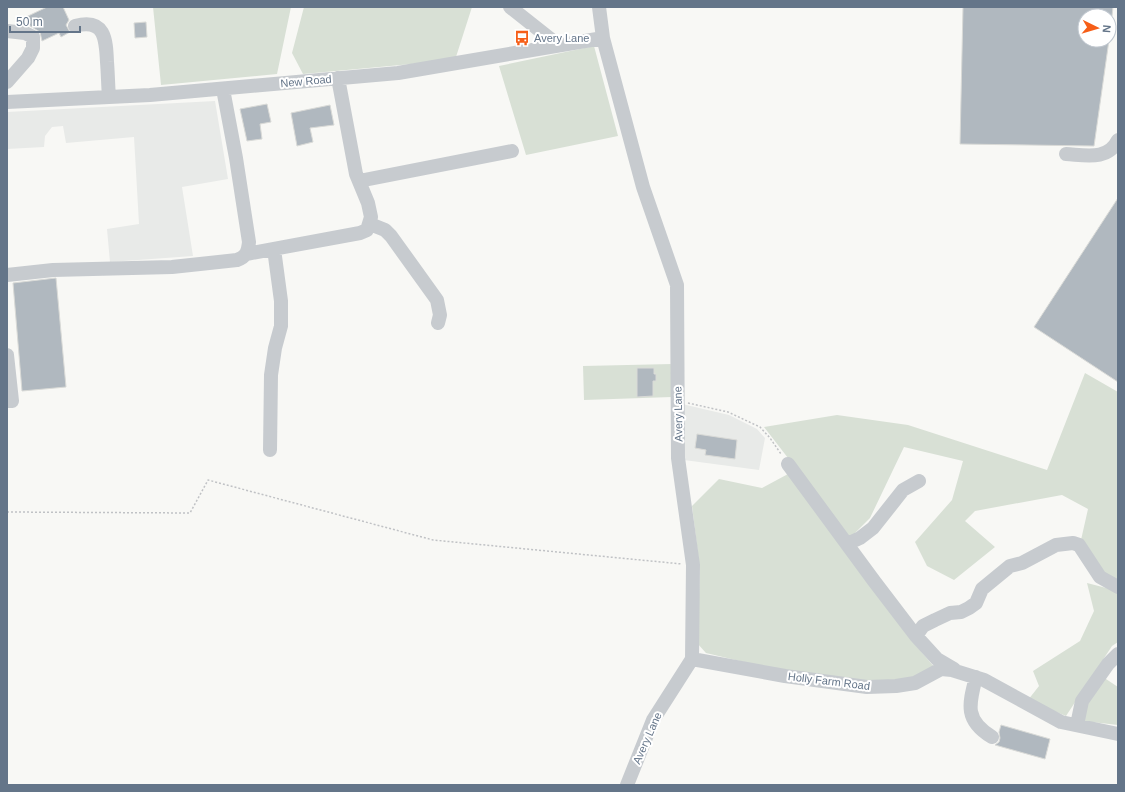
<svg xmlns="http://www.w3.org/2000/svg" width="1125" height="792" font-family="Arial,sans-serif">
<rect width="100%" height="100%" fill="#f8f8f5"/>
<!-- built -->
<path fill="#e8eae8" d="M 215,101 L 228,179 L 182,187 L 193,256 L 110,262 L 107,229 L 139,224 L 134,137 L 66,143 L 63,126 L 52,127 L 45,136 L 44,147 L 7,149 L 7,112 Z
M 682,404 L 729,415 L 757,429 L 765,438 L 759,470 L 684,460 Z"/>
<!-- green -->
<path fill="#d8e0d5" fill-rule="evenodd" d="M 153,7 L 291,7 L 277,74 L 161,85 Z
M 304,7 L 472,7 L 455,60 L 303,74 L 292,53 Z
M 594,46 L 618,136 L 526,155 L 499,66 Z
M 672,364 L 672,397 L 584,400 L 583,366 ZM 637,369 L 656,374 L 656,381 L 653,381 L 653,396 L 637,396 Z
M 1085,373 L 1118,392 L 1118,582 L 1097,569 L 1081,540 L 1088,509 L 1062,495 L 975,511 L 965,521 L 995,547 L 954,580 L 927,566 L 915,542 L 952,500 L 963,461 L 904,447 L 870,518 L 850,538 L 764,427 L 837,415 L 908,425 L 1047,470 Z
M 788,474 L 908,636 L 935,668 L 913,678 L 870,683 L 790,673 L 706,653 L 697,643 L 700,570 L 692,506 L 719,479 L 762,488 Z
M 1087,583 L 1118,591 L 1118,642 L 1112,646 L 1066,716 L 1028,700 L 1039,686 L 1033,671 L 1080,641 L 1094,611 Z
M 1103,677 L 1118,687 L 1118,725 L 1083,721 L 1087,702 Z"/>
<!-- building -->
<path fill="#b0b8bf" stroke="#d9dad7" d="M 47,7 L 63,7 L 69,20 L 66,25 L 70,32 L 61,37 L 59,33 L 42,41 L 40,32 L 30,26 L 26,17 Z
M 963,7 L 1113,7 L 1112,16 L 1085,16 L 1085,40 L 1109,40 L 1094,146 L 960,144 Z
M 146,22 L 147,37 L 135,38 L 134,23 Z
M 267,104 L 271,122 L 260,124 L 262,139 L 247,141 L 240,109 Z
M 330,105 L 334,125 L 310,128 L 313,142 L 297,146 L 291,113 Z
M 1118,198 L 1118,382 L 1034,327 Z
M 56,278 L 66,387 L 22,391 L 13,283 Z
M 637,368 L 654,368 L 654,374 L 656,374 L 656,381 L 653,381 L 653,396 L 637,397 Z
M 697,434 L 737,440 L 735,459 L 705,455 L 706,450 L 695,448 Z
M 1001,725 L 1050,739 L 1045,759 L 995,745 L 999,742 L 1000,738 L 999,732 Z"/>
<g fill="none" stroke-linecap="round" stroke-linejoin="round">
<!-- path -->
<path stroke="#c0c2c5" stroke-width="1.5" stroke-dasharray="2 2" stroke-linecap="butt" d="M 688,403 L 728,412 L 760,427 L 770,438 L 781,454
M 7,512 L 190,513 L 208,480 L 433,540 L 682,564"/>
<!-- minor -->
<path stroke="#c7cbcf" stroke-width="14" d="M 510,7 L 558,45
M 599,7 L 603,38 L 643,187 L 677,285 L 678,458 L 693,565 L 692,659 L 653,720 L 627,785
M 75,26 C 105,18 106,39 107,62 C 108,74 108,85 109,97
M 7,31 L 25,33 L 33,37 L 33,48 L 28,58 L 7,82
M 7,102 L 150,95 L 398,73 L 603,38
M 1066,154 C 1085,155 1108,161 1118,140
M 359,181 L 512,151
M 370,224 L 385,230 L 391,236 L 437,300 L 440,315 L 438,323
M 246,254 L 360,233 L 367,230 L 371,217 L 368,203 L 356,174 L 338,78
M 7,275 L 53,270 L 172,267 L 237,260 C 246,257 248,252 249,242 L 236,158 L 223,89
M 7,355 L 12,401 L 7,401
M 270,450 L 271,375 L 275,348 L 281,326 L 281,301 L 274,249
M 788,464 L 874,581 L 916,636 L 937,659 L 954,669
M 847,544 L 860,538 L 873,528 L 903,490 L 919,481
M 916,636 L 923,626 L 935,620 L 950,613 L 961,612 L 969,608 L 976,603 L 982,589 L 1010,566 L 1022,563 L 1056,545 L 1073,543 L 1079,545 L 1100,577 L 1118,587
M 692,659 L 785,676 L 867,687 L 896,686 L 915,683 L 941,669 L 952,670 L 984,680 L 1061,722 L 1118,734
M 976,677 C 969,704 964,720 992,737
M 1077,725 L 1082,701 L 1108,664 L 1118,654"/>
</g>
<!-- icons -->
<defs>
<g id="bus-bare" transform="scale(1.2)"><path d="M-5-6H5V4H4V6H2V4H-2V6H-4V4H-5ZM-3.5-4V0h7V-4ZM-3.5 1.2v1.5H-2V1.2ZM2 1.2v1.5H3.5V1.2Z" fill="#f65e17" stroke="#fff" stroke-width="2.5" paint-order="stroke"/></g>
</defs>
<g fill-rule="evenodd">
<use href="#bus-bare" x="522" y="38"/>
</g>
<g text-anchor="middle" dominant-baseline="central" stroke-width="4" stroke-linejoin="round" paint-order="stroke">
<!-- poi labels -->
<g font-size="11" fill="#647589" stroke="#fff" text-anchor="start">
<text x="534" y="38">Avery Lane</text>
</g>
<!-- street labels -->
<g font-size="11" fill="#647589" stroke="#fff">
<text transform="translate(306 81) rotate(-5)">New Road</text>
<text transform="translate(678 414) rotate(-91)">Avery Lane</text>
<text transform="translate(829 681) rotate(7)">Holly Farm Road</text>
<text transform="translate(647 738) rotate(-66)">Avery Lane</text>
</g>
</g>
<!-- border -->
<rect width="1125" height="792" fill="none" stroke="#647589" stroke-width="16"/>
<!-- north arrow -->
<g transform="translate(1097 28) rotate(95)"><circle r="19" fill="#ffffff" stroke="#c1c8d0"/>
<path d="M0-3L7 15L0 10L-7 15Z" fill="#f65e17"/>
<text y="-6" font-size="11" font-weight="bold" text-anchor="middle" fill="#647589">N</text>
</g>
<!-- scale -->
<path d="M10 26v6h70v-6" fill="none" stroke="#647589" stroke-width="2"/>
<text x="16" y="26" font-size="12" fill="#647589" stroke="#ffffff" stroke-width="3" paint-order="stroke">50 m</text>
</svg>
